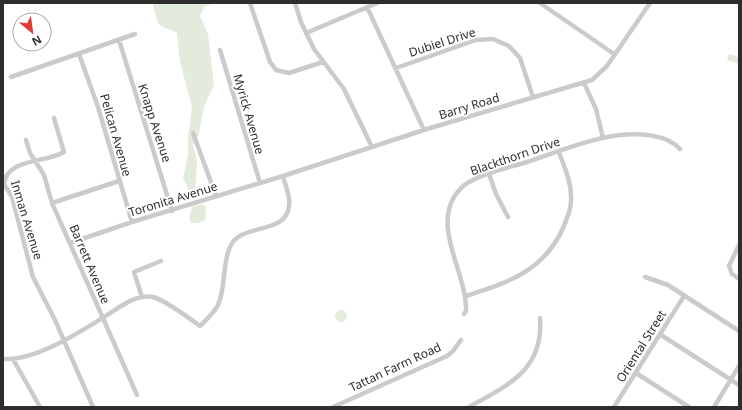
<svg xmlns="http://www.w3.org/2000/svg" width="742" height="410" font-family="'Noto Sans',sans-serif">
<rect width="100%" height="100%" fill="#fff"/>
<!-- green -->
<path fill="#e2ebdc" d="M 152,3 L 213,3 L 204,7 L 200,16 L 208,34 L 214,85 L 204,107 L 198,137 L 193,144 L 197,161 L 195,194 L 192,196 L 183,178 L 188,155 L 188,137 L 192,107 L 180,62 L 177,33 C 172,29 163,29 159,24 C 156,22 155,8 152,3 Z
M 729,54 L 739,57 L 739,64 L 727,60 Z
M 202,204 L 206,207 L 205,220 L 198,223 L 191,223 L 189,217 L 192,207 Z
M335 316a6 6 0 1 1 12 0a6 6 0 1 1-12 0Z"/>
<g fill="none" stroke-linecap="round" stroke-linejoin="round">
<!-- minor -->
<path stroke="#cbcbcb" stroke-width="4.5" d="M 250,3 L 270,62 L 276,70 L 289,73 L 323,62
M 295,3 L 301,22 L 314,49 L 344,89 L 372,147
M 540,3 L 614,54
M 367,7 L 424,130
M 306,33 L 377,3
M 119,40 L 172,211
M 220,50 L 260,183
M 79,54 L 98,107 L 132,222
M 396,68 L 476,40 L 493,39 L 509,46 L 520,58 L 533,97
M 11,77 L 135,34
M 584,83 L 596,109 L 603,138
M 54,118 L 64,152 C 46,163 7,158 4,184 L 12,197 L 33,277 L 55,320 L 93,407
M 193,133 L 216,196
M 26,140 L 30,153 L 44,175 L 52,203 L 137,395
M 489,174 L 496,194 L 508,217
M 52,203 L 119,181
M 70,243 L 132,222 L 283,176
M 739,245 L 729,266 L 732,274 L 739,279
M 645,277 L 668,285 L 739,331
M 466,296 C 507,283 544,271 563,228 C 567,218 572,208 571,196 C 571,181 564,166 559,152
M 142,297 L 134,272 L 161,261
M 464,314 L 466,311 C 467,274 434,231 454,197 C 458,191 463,185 469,182 C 486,172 508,168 527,162 C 557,152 588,139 620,135 C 638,133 667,134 680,149
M 661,335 L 739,385
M 3,359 C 34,361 75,335 101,319 C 116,310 135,293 153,297 C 165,300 189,318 200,326 C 207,319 214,313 218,305 C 226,287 222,265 230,247 C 240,222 286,236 289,206 C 291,197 285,185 283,176 L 427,129 L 592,80 L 607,66 L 650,3
M 13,359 L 40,407
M 636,373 L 689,407
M 333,407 L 447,356 L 453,351 L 461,340
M 469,407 C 508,385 544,370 540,318
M 614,407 L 684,296
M 714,407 L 739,366"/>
</g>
<g text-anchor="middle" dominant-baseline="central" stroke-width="4" stroke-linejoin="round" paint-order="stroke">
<!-- street labels -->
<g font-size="12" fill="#2e2e2e" stroke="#fff">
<text transform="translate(442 42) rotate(-18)">Dubiel Drive</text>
<text transform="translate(469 106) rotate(-17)">Barry Road</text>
<text transform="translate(249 114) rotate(74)">Myrick Avenue</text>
<text transform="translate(155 123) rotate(72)">Knapp Avenue</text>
<text transform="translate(116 135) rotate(74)">Pelican Avenue</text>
<text transform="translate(515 156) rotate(-19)">Blackthorn Drive</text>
<text transform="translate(173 199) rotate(-17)">Toronita Avenue</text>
<text transform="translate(27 220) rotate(73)">Inman Avenue</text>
<text transform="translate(90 264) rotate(67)">Barrett Avenue</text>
<text transform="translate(641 346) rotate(-58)">Oriental Street</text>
<text transform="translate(395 367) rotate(-25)">Tattan Farm Road</text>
</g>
</g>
<!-- border -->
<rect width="742" height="410" fill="none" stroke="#2e2e2e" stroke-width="8"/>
<!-- north arrow -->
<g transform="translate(32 32) rotate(151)"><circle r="19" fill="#ffffff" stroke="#ababab"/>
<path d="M0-3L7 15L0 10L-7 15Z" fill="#e03a35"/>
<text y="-6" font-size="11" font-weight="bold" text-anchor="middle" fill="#2e2e2e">N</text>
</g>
</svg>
